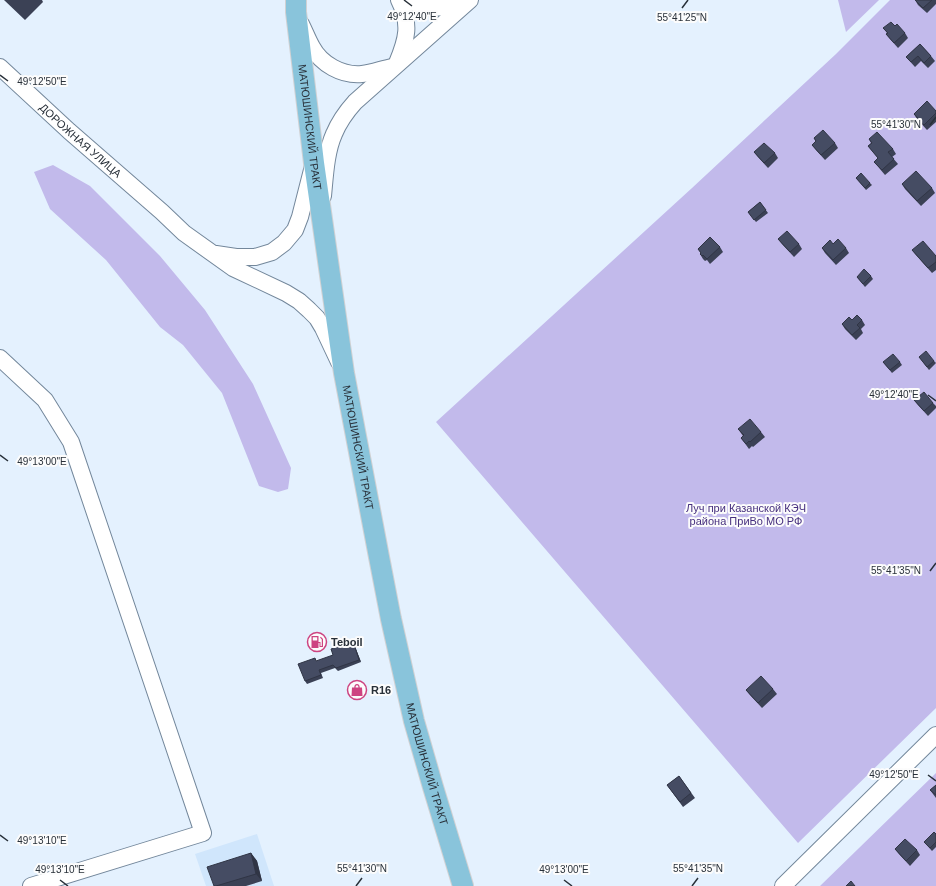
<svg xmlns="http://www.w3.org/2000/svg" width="936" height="886" font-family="Helvetica,sans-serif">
<rect width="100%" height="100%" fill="#e4f1fe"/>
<!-- built -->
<path fill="#d0e6fc" d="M 257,834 L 274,886 L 206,886 L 195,854 Z"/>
<!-- green -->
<path fill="#c2baeb" d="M 838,0 L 879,0 L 846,32 Z
M 890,0 L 936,0 L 936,708 L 798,843 L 436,422 L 692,188 L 836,54 Z
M 53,165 L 90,186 L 160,256 L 205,310 L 253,384 L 291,468 L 288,489 L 278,492 L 259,486 L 222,393 L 183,345 L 160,327 L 106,260 L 50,209 L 34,172 Z
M 936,773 L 936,886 L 820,886 Z"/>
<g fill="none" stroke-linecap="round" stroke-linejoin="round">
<!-- minor casing -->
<g stroke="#73879b" stroke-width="18">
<g id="minor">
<path d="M 409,0 C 429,11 446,9 467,1"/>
<path d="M 301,24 C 305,32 308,40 312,47 C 321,64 342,76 362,74 C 372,73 382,69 392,67"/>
<path d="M 397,63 C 407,39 411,24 399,0"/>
<path id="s1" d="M 0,67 L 69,131 L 162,212 L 184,233 L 233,268 L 286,293 L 299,301 L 309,310 L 317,318 L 323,328 L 339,362"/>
<path d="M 323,196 C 325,176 326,152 334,134 C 339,122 346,112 355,102 L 470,0"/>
<path d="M 216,254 L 236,257 L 255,257 L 272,252 L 284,243 L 295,230 L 300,217 L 313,166"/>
<path d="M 0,358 L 45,400 L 71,442 L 203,833 L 31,886"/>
<path d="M 783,886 L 936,735"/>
</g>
</g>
<!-- major casing -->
<g stroke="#d0d1d3" stroke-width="22">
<g id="major">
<path id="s2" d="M 296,0 L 296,12 L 314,163 L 344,373 L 379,557 L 391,619 L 414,721 L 433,787 L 463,886"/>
</g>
</g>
<!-- minor -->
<use href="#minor" stroke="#fff" stroke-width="16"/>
<!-- major -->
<use href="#major" stroke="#89c4db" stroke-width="20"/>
</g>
<!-- wall -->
<path fill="#3b4155" d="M 4,0 L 42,0 L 43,2 L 25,20 Z
M 915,0 L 936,0 L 936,4 L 927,13 L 918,5 Z
M 895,26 L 905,33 L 908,38 L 898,48 L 890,39 L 886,34 L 887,33 L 883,28 Z
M 920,44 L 931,56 L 935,61 L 928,68 L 921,61 L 915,67 L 906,57 Z
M 936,111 L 936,122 L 927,130 L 917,119 L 914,114 Z
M 814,138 L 835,143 L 838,148 L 825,160 L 816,150 L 812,145 L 816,142 Z
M 869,139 L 893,149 L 896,154 L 892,157 L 898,164 L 885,175 L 874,162 L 878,158 L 868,146 L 871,143 Z
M 754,152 L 775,153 L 778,158 L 768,168 L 758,157 Z
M 856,178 L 870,183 L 872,185 L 866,190 Z
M 902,184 L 932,188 L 935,193 L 921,206 L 905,189 Z
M 760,202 L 768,213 L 756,222 L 748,212 Z
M 778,239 L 799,244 L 802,249 L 794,257 L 782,244 Z
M 720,247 L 723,252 L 710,264 L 707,260 L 705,261 L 703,259 L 700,254 L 701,253 L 698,249 Z
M 822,248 L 846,248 L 849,253 L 836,265 L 825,253 Z
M 912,250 L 936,256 L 936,270 L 932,273 L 916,255 Z
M 871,276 L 873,279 L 865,287 L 857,277 Z
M 852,320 L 862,320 L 865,325 L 861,329 L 863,333 L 856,340 L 845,329 L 842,324 Z
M 919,357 L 934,361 L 936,363 L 929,370 Z
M 883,362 L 900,362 L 902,365 L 892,373 Z
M 914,400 L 933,403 L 936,406 L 936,408 L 928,416 L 918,405 Z
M 738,429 L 761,432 L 765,437 L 753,447 L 752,446 L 749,449 L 741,438 L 743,436 Z
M 354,644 L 361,662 L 338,671 L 335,668 L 321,673 L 323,678 L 307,684 L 305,681 L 333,655 Z
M 773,689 L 777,694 L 762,708 L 750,695 L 746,690 Z
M 679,776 L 695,798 L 683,807 L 667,785 Z
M 936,785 L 936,798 L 930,790 Z
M 936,834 L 936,847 L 932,851 L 924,842 Z
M 895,849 L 917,850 L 920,855 L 910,866 L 899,854 Z
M 251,853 L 257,861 L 262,881 L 246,886 L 214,886 Z"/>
<!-- shaded-wall -->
<path fill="#303545" d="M 353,641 L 354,644 L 361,662 L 359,660 Z
M 251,853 L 257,861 L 262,881 L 256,874 Z"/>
<!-- building -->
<path fill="#454c63" stroke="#303545" d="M 915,0 L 932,0 L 923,8 Z
M 891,22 L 895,26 L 897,24 L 905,33 L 894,43 L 886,34 L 888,33 L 883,28 Z
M 920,44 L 931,56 L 924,63 L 918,56 L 911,62 L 906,57 Z
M 927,101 L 936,111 L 936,113 L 924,125 L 914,114 Z
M 823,130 L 835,143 L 821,155 L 812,145 L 816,141 L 814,138 Z
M 877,132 L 893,149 L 888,152 L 894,159 L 882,170 L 874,162 L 878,158 L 868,146 L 872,143 L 869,139 Z
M 764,143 L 775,153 L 764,163 L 754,152 Z
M 916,171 L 932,188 L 917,201 L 902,184 Z
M 861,173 L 870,183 L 865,188 L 856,178 Z
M 760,202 L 766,210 L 754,220 L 748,212 Z
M 787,231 L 799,244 L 790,252 L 778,239 Z
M 710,237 L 720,247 L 707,259 L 703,255 L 702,256 L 700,254 L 701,253 L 698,249 Z
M 838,239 L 846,248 L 833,260 L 822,248 L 830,240 L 833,244 Z
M 923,241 L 936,256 L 936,262 L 928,268 L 912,250 Z
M 864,269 L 871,276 L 863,284 L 857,277 Z
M 857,315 L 862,320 L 857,325 L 860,328 L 852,335 L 842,324 L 849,317 L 852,320 Z
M 926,351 L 934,361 L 927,367 L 919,357 Z
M 893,354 L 900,362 L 890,370 L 883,362 Z
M 924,392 L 933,403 L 924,411 L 914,400 Z
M 750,419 L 761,432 L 750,442 L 749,441 L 746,444 L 741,438 L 744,435 L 738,429 Z
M 353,641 L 359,660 L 336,668 L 333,665 L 319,670 L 321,675 L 305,681 L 298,664 L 315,658 L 316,661 L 333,655 L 331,649 Z
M 761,676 L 773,689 L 758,703 L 746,690 Z
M 679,776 L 691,793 L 680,802 L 667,785 Z
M 936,785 L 936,795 L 930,790 Z
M 934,832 L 936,834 L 936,842 L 930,848 L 924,842 Z
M 905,839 L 917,850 L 906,861 L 895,849 Z
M 251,853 L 256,874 L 216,886 L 214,886 L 207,867 Z
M 851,881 L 855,886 L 846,886 Z"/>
<!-- ticks -->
<path fill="none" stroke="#283039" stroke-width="1.5" d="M 404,0 L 412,6M 682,8 L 688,0M 0,75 L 8,81M 930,125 L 936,117M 928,395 L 936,401M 0,455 L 8,461M 930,571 L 936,563M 928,775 L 936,781M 0,835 L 8,841M 60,880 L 68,886M 564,880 L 572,886M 356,886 L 362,878M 692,886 L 698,878"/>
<!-- icons -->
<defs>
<g id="fuel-ring" transform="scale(1)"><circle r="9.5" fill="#fcfcfc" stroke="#cd4481" stroke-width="1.5"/><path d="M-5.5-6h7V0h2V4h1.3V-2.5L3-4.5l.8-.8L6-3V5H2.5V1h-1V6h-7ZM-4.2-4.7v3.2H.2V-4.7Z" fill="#cd4481"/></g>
<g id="shop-ring" transform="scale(1)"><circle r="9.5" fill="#fcfcfc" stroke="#cd4481" stroke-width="1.5"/><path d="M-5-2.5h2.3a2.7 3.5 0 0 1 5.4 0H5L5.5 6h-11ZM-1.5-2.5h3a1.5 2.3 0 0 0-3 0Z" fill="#cd4481"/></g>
</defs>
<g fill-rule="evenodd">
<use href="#fuel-ring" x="317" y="642"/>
<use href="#shop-ring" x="357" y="690"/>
</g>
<g text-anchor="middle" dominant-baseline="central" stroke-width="4" stroke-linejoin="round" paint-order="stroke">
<!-- street labels -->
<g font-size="11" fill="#283039" stroke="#fcfcfc">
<text stroke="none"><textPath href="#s2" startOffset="128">МАТЮШИНСКИЙ ТРАКТ</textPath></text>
<text stroke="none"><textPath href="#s1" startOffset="109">ДОРОЖНАЯ УЛИЦА</textPath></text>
<text stroke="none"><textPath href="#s2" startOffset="452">МАТЮШИНСКИЙ ТРАКТ</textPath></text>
<text stroke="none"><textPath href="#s2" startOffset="776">МАТЮШИНСКИЙ ТРАКТ</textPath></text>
</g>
<!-- park labels -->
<g font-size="11" fill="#462f7e" stroke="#fcfcfc">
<text x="746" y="508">Луч при Казанской КЭЧ<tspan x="746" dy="13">района ПриВо МО РФ</tspan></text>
</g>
<!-- poi labels -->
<g font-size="11" font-weight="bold" fill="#283039" stroke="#fcfcfc" text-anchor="start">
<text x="331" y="642">Teboil</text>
<text x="371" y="690">R16</text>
</g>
</g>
<g font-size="10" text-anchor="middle" fill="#283039" stroke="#fcfcfc" stroke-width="4" stroke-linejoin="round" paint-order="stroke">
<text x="412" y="20">49°12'40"E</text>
<text x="682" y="21">55°41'25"N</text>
<text x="42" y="85">49°12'50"E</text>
<text x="896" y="128">55°41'30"N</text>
<text x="894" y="398">49°12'40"E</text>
<text x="42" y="465">49°13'00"E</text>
<text x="896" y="574">55°41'35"N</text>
<text x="894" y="778">49°12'50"E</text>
<text x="42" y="844">49°13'10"E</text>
<text x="362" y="872">55°41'30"N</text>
<text x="698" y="872">55°41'35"N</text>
<text x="60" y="873">49°13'10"E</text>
<text x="564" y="873">49°13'00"E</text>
</g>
</svg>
